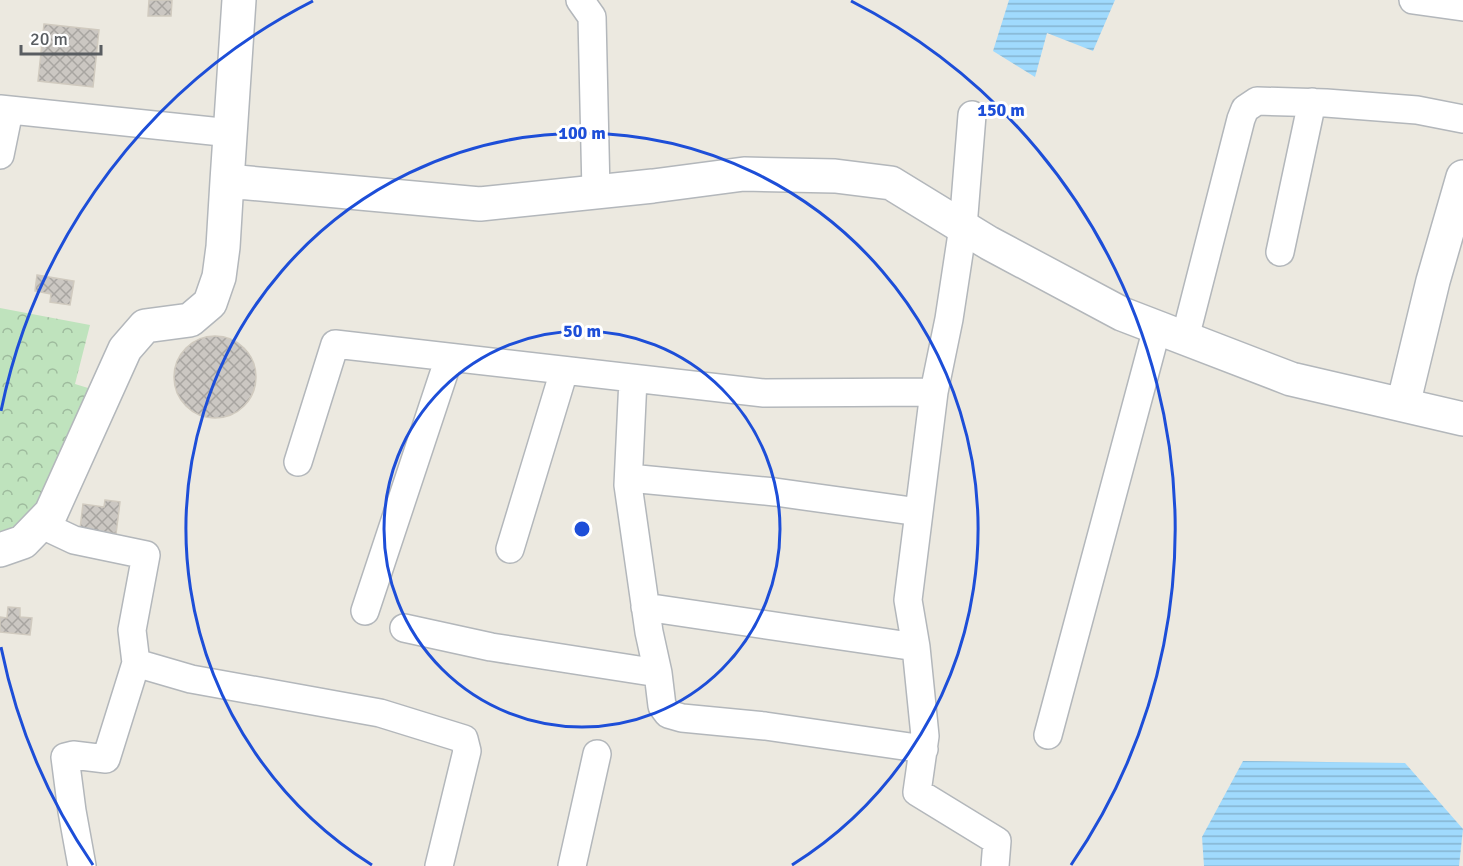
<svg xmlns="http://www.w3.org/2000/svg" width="1463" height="866" font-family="Signika,sans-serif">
<defs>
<pattern id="park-crowns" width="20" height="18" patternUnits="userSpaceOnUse" patternTransform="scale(1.5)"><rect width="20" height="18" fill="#bfe3bd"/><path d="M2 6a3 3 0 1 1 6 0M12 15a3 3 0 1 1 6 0" fill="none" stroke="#9ebb9d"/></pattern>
<pattern id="water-rules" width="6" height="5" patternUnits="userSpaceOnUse" patternTransform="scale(1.5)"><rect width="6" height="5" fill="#a0dafd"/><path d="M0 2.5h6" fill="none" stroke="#85b4d0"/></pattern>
<pattern id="building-cross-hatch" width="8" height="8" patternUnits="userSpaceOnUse" patternTransform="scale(1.5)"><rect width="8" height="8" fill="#cbc7c2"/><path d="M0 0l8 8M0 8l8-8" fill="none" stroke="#a8a5a1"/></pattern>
</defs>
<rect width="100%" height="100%" fill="#ece9e0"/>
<!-- park -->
<path fill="url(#park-crowns)" d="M 0,308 L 90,325 L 75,384 L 98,391 L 79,433 L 9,555 L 0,554 Z"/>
<!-- water -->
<path fill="url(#water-rules)" d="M 1009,0 L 1115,0 L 1093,51 L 1047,33 L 1035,77 L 993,51 Z
M 1243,761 L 1405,763 L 1463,829 L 1459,866 L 1204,866 L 1202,837 Z"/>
<!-- building -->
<path fill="url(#building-cross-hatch)" stroke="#d0cabf" stroke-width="1.5" d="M 149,0 L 172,0 L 171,16 L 148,16 Z
M 44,24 L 99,30 L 93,87 L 38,81 Z
M 37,275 L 74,281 L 70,305 L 50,302 L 51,294 L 35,291 Z
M174 377a41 41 0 1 1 82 0a41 41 0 1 1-82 0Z
M 105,500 L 120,502 L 116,534 L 80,529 L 83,504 L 104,507 Z
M 8,607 L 20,608 L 20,617 L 32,618 L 30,635 L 0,632 L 0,617 L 7,618 Z"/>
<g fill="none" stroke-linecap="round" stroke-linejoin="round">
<!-- minor casing -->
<g stroke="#b3b7bb" stroke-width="30">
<path id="minor" d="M 580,0 L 592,17 L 596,192
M 1413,0 L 1463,7
M 0,109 L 231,133
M 972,115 L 963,227 L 949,319 L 934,392 L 908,600 L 916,647 L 925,736 L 917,792 L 997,841 L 995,866
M 0,155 L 9,111
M 1280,252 L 1312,102
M 1185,338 L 1241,119 L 1245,109 L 1257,101 L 1326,103 L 1417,110 L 1463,119
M 633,379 L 628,485 L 649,632 L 658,673 L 662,706 L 668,714 L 682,718 L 765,726 L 924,749
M 298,462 L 335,344 L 764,393 L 934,392
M 629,478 L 775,492 L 919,512
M 40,524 L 74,540 L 146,555 L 132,630 L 136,663 L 191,679 L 380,713 L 464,739 L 467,751 L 439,866
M 510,549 L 564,371
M 645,607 L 916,647
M 365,611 L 449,358
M 404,628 L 491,647 L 658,673
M 1048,735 L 1157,328
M 82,866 L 72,811 L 65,757 L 73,755 L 106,759 L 136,663
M 572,866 L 597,754"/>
</g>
<!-- tertiary casing -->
<g stroke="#b3b7bb" stroke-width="36">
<path id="tertiary" d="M 239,0 L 227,181 L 480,204 L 653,186 L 744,174 L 835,176 L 891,183 L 989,243 L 1122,314 L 1291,379 L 1463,419
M 1403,405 L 1433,281 L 1463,177
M 0,550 L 23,542 L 51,513 L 125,349 L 145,326 L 190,320 L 210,303 L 219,277 L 223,247 L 227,181"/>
</g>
<!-- minor -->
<use href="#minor" stroke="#fff" stroke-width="27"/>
<!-- tertiary -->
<use href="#tertiary" stroke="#fff" stroke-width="33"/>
</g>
<!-- distance rings -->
<g fill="none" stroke="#1d4ed8" stroke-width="3">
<circle cx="582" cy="529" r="198"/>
<path d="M372 865A396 396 0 1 1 792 865"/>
<path d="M93 865A593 593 0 0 1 1 647M1 411A593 593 0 0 1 313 1M851 1A593 593 0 0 1 1071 865"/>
</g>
<circle cx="582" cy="529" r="9" fill="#1d4ed8" stroke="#fff" stroke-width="3"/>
<g font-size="18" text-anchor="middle" font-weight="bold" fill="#1d4ed8" stroke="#fff" stroke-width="6" stroke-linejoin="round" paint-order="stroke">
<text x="1001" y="116">150 m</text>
<text x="582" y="139">100 m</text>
<text x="582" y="337">50 m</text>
</g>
<!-- scale -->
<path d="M21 45v9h80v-9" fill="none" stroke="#595d61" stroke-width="3"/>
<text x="30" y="45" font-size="18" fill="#595d61" stroke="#ffffff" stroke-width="4.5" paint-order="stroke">20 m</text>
</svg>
